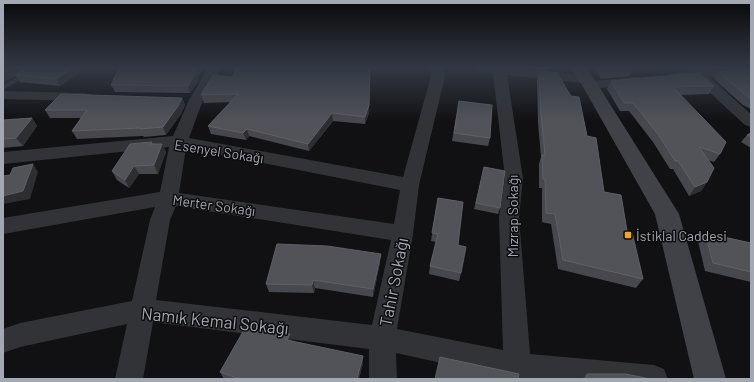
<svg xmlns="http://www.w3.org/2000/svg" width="754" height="382" font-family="Barlow,sans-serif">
<rect width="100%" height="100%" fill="#111113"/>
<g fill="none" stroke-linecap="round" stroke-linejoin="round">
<!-- lane -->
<path fill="#323337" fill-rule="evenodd" d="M 33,68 L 40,68 L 3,90 L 3,85 Z"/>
<!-- street -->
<path fill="#323337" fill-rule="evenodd" d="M 208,68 L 221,68 L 203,100 L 189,138 L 403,177 L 431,76 L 430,68 L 443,68 L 445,76 L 419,185 L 413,234 L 397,329 L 503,350 L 499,217 L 505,178 L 493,73 L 475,71 L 473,68 L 515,68 L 586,75 L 591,76 L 593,79 L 592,81 L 635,77 L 640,78 L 642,81 L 640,84 L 635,85 L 590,89 L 585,88 L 583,85 L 584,83 L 507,75 L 523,178 L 519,217 L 530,354 L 654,365 L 664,369 L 668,379 L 515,379 L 396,353 L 397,379 L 369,379 L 369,349 L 153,322 L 143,379 L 115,379 L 127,324 L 20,347 L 3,353 L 3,329 L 20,323 L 132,301 L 150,220 L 155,207 L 3,234 L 3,218 L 160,192 L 169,147 L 3,164 L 3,152 L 173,136 L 189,100 ZM 186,148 L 400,190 L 394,224 L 179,193 ZM 176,206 L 391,240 L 372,325 L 156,300 L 170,220 Z
M 689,68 L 697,68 L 701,70 L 751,68 L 751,74 L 710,78 L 751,114 L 751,127 L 745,125 L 695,79 L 675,81 L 670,80 L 668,77 L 670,74 L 688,72 Z
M 3,91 L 84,93 L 89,94 L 91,97 L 89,100 L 84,101 L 3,99 Z"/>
<!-- secondary -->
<path fill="#404247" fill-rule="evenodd" d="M 570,68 L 586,68 L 598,85 L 679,214 L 726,379 L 694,379 L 655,214 L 582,85 Z"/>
</g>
<!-- wall -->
<path fill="#47484e" d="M 3,68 L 86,68 L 60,86 L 20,82 L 16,76 Z
M 119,68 L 202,68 L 198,77 L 199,80 L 190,93 L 115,92 L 111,85 Z
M 526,68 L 549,68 L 549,70 Z
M 595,68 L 634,68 L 630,76 L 601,79 Z
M 751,69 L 751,109 L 743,105 L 714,79 L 718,72 Z
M 539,71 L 587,136 L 604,192 L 627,231 L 643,279 L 636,288 L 558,269 L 551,224 L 542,222 L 542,188 L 539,188 L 539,164 L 541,157 L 538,123 L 537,80 Z
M 213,75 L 369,113 L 365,124 L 333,121 L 309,151 L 249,136 L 246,140 L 211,134 L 208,126 L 231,102 L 204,103 L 201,95 Z
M 664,76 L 714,86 L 709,94 L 680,95 L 720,154 L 714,162 L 708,160 L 707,182 L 701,191 L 689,196 L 673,169 L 670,169 L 653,142 L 629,111 L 620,111 L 607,89 L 611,81 L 663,77 Z
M 182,98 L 185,105 L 181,114 L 166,135 L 144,137 L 143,136 L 77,139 L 72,131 L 81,118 L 50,118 L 45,110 Z
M 459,101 L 490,138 L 488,146 L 452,141 Z
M 32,118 L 37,126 L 23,146 L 3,148 L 3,120 Z
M 751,133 L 751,148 L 741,142 L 747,135 Z
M 152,142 L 153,144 L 162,144 L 166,152 L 158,174 L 139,174 L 129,188 L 117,180 L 112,171 Z
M 484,167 L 500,208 L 498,214 L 474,209 Z
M 438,198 L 458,245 L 461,273 L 459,281 L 429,274 L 430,266 L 436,242 L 431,241 Z
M 705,233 L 751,243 L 751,282 L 705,271 L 698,241 Z
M 380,262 L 373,297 L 315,288 L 314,293 L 269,292 L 266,284 Z
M 292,341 L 363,363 L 359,379 L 224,379 L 220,372 Z
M 587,374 L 650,379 L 582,379 Z"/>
<!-- shaded-wall -->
<path fill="#2d2e32" d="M 14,68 L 31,68 L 15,75 L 16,76 L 3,83 L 3,73 Z
M 73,68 L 86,68 L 60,86 L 56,79 Z
M 196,68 L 202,68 L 198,77 L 199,80 L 190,93 L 188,86 Z
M 370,68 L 369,113 L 365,124 L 365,117 Z
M 182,98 L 185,105 L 181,114 L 166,135 L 163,127 Z
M 332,113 L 333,121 L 309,151 L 308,144 Z
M 32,118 L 37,126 L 23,146 L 16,138 Z
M 247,129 L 249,136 L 246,140 L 243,133 Z
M 162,144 L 166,152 L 158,174 L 154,165 Z
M 33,164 L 38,172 L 30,199 L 3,204 L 3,196 Z
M 134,166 L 139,174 L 129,188 L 125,180 Z
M 707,182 L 701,191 L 689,196 L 695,187 Z
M 381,254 L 380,262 L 373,297 L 373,289 Z
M 313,280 L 315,288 L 314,293 L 312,285 Z
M 290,334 L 292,341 L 289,347 L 287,340 Z
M 363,356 L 363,363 L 359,379 L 357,379 Z"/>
<!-- building -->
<path fill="#515359" stroke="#5e6067" d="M 3,68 L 14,68 L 3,73 Z
M 27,68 L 73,68 L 56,79 L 15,75 Z
M 119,68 L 196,68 L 194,73 L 196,73 L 188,86 L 111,85 Z
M 237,68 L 370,68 L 369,105 L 365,117 L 332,113 L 308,144 L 247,129 L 243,133 L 208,126 L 238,94 L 201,95 L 213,75 L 232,77 Z
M 603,68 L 634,68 L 605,71 Z
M 751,69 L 751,99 L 749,98 L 718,72 Z
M 539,71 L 557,73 L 571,96 L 579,97 L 587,136 L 596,138 L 604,192 L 621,195 L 627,231 L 632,232 L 643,279 L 563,260 L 555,214 L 546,213 L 545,179 L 543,179 L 542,155 L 545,155 L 541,114 Z
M 699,73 L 714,86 L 673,87 L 726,142 L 720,154 L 699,147 L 714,168 L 707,182 L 695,187 L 678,161 L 675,161 L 658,134 L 633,103 L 624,103 L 611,81 L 663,76 L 664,78 L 664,76 Z
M 61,94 L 182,98 L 178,106 L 163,127 L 140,129 L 140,128 L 72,131 L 87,110 L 45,110 Z
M 459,101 L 492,105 L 490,138 L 454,133 Z
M 32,118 L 16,138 L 3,139 L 3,120 Z
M 751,133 L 751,137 L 747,135 Z
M 152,142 L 150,144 L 162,144 L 154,165 L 134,166 L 125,180 L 112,171 L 130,144 Z
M 33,164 L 23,191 L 3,196 L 3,176 L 10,175 L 13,168 Z
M 484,167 L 505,171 L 500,208 L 476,203 Z
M 438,198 L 463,202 L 458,245 L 466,247 L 461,273 L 430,266 L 438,234 L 432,233 Z
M 705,233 L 751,243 L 751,272 L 713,263 Z
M 277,244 L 327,246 L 381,254 L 373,289 L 313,280 L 312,285 L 266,284 Z
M 245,328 L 290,334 L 287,340 L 363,356 L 357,379 L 240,379 L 220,372 Z
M 440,357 L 519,374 L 518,379 L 435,379 Z
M 587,374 L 626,374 L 650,379 L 586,379 Z"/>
<!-- sky -->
<linearGradient id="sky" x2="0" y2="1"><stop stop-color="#09090a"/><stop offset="0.56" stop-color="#323844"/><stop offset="1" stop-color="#323844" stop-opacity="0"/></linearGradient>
<rect width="754" height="121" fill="url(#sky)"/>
<!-- markers -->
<rect fill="#eea52e" stroke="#0c0c0d" stroke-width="1.5" x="624" y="231" width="8" height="8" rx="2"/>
<g text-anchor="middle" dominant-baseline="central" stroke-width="3" stroke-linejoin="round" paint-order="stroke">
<!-- street labels -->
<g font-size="14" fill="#a3a8b3" stroke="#0c0c0d">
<text transform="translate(219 151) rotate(9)">Esenyel Sokağı</text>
<text transform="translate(214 205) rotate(8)">Merter Sokağı</text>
<text transform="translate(512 216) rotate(-90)">Mızrap Sokağı</text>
</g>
<!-- poi labels -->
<g font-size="14" fill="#a3a8b3" stroke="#0c0c0d" text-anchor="start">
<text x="636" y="235">İstiklal Caddesi</text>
</g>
<!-- near-street labels -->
<g font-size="17" fill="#a3a8b3" stroke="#0c0c0d">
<text transform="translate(393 282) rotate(-79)">Tahir Sokağı</text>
<text transform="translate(215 320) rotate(6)">Namık Kemal Sokağı</text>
</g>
</g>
<!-- border -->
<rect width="754" height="382" fill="none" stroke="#a3a8b3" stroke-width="8"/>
</svg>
